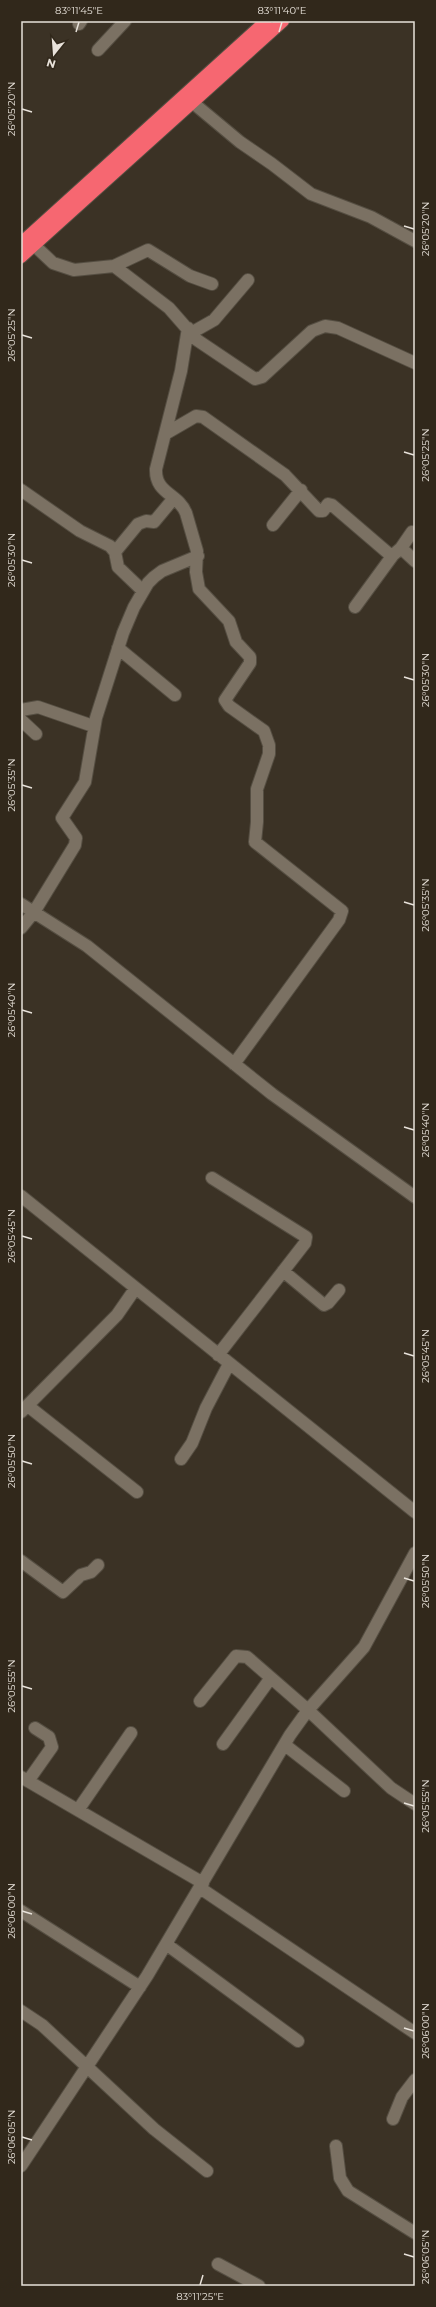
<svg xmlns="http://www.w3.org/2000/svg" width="436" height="2307" font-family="Montserrat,sans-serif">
<rect width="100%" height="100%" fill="#3b3225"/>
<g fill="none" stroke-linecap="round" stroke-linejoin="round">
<!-- minor casing -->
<g stroke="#554e42" stroke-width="14">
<path id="minor" d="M 79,24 L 81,21
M 98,50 L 125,21
M 192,102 L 240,142 L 272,164 L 311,194 L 371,217 L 415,241
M 34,245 L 53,263 L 74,270 L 114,266 L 148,250 L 190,276 L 212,284
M 114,266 L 169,308 L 197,340 L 255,379 L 262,377 L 312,331 L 325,326 L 338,328 L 415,363
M 188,328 L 181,371 L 156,469 C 155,494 178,493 186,513 L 197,551 L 196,572 L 199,589 L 229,621 L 236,642 L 250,657 L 250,663 L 225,700 L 229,706 L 264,731 L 269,745 L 269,754 L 257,789 L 257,822 L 255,842 L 342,911 L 339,920 L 234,1064
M 191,333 L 214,320 L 248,280
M 165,434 L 196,416 L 203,417 L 285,475 L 319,511 L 323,511 L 328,504 L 332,505 L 388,553 L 393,555 L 401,548
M 21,490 L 80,531 L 110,546 L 115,552 L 118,567 L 143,591
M 273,525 L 301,490
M 412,532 L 401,548 L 415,561
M 115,552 L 138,524 L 146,521 L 154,522 L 174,498
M 355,607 L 393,555
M 118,648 L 175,695
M 21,710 L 38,707 L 93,726
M 21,720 L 36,734
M 21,904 L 87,946 L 272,1094 L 415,1197
M 21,928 L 34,912 L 75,845 L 76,838 L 62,818 L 85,782 L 96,718 L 123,633 L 134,607 L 148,583 L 154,577 L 162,571 L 198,556
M 212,1178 L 306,1237 L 305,1243 L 218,1355
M 21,1196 L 415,1512
M 283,1271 L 324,1305 L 328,1303 L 339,1290
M 28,1406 L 137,1492
M 21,1412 L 117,1315 L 135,1289
M 181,1459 L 192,1443 L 206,1408 L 229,1364
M 21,1561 L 63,1592 L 81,1575 L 91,1572 L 98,1565
M 200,1701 L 236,1656 L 247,1657 L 308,1710 L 391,1788 L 415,1804
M 223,1744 L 270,1679
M 285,1745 L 344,1791
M 21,1777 L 203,1883
M 28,1781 L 52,1747 L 49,1737 L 35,1728
M 78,1810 L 131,1733
M 200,1888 L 415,2033
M 21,1911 L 140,1987
M 166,1944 L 298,2041
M 21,2011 L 42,2025 L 154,2129 L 207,2171
M 393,2119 L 402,2097 L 415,2080
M 336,2146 L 340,2178 L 348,2191 L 415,2233
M 21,2166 L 147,1976 L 290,1735 L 308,1710 L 364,1647 L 415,1553
M 218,2264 L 259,2286"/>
</g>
<!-- highway casing -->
<g stroke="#554e42" stroke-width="14">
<path id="highway" d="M 21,243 L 266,21
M 21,257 L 283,21"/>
</g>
<!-- minor -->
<use href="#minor" stroke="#7b7163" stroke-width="12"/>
<!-- highway -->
<use href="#highway" stroke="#f66771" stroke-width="12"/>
</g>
<!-- ticks -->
<path fill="none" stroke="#e8e2da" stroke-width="1.5" d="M 76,32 L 79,22M 279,32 L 282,22M 22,109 L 32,112M 404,226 L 414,229M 22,335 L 32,338M 404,452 L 414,455M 22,560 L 32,563M 404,677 L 414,680M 22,785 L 32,788M 404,902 L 414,905M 22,1010 L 32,1013M 404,1127 L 414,1130M 22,1236 L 32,1239M 404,1353 L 414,1356M 22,1461 L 32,1464M 404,1578 L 414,1581M 22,1686 L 32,1689M 404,1803 L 414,1806M 22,1911 L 32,1914M 404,2028 L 414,2031M 22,2137 L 32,2140M 404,2254 L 414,2257M 200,2285 L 203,2275"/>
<!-- border -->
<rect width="436" height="2307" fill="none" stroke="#31281b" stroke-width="44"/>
<!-- north arrow -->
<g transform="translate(54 54) rotate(197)" stroke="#31281b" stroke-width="3" paint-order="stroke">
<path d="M0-3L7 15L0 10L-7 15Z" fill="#e8e2da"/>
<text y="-6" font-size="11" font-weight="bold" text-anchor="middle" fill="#e8e2da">N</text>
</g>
<rect x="22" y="22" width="392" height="2263" fill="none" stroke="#e8e2da" stroke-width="1.5"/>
<g font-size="10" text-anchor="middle" fill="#e8e2da">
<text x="79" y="14">83°11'45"E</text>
<text x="282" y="14">83°11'40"E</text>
<text transform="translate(11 109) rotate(-90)" y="4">26°05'20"N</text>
<text transform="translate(425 229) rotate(-90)" y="4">26°05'20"N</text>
<text transform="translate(11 335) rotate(-90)" y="4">26°05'25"N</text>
<text transform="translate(425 455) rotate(-90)" y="4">26°05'25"N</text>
<text transform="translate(11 560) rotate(-90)" y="4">26°05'30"N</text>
<text transform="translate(425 680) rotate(-90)" y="4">26°05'30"N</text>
<text transform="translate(11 785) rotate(-90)" y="4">26°05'35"N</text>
<text transform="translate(425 905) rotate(-90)" y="4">26°05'35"N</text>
<text transform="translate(11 1010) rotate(-90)" y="4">26°05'40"N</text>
<text transform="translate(425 1130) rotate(-90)" y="4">26°05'40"N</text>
<text transform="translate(11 1236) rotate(-90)" y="4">26°05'45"N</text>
<text transform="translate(425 1356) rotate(-90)" y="4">26°05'45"N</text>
<text transform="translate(11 1461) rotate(-90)" y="4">26°05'50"N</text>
<text transform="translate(425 1581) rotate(-90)" y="4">26°05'50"N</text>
<text transform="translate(11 1686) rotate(-90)" y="4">26°05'55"N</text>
<text transform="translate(425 1806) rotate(-90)" y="4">26°05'55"N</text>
<text transform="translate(11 1911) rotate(-90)" y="4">26°06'00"N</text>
<text transform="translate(425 2031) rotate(-90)" y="4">26°06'00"N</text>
<text transform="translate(11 2137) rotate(-90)" y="4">26°06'05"N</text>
<text transform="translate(425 2257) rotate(-90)" y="4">26°06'05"N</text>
<text x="200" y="2300">83°11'25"E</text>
</g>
</svg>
